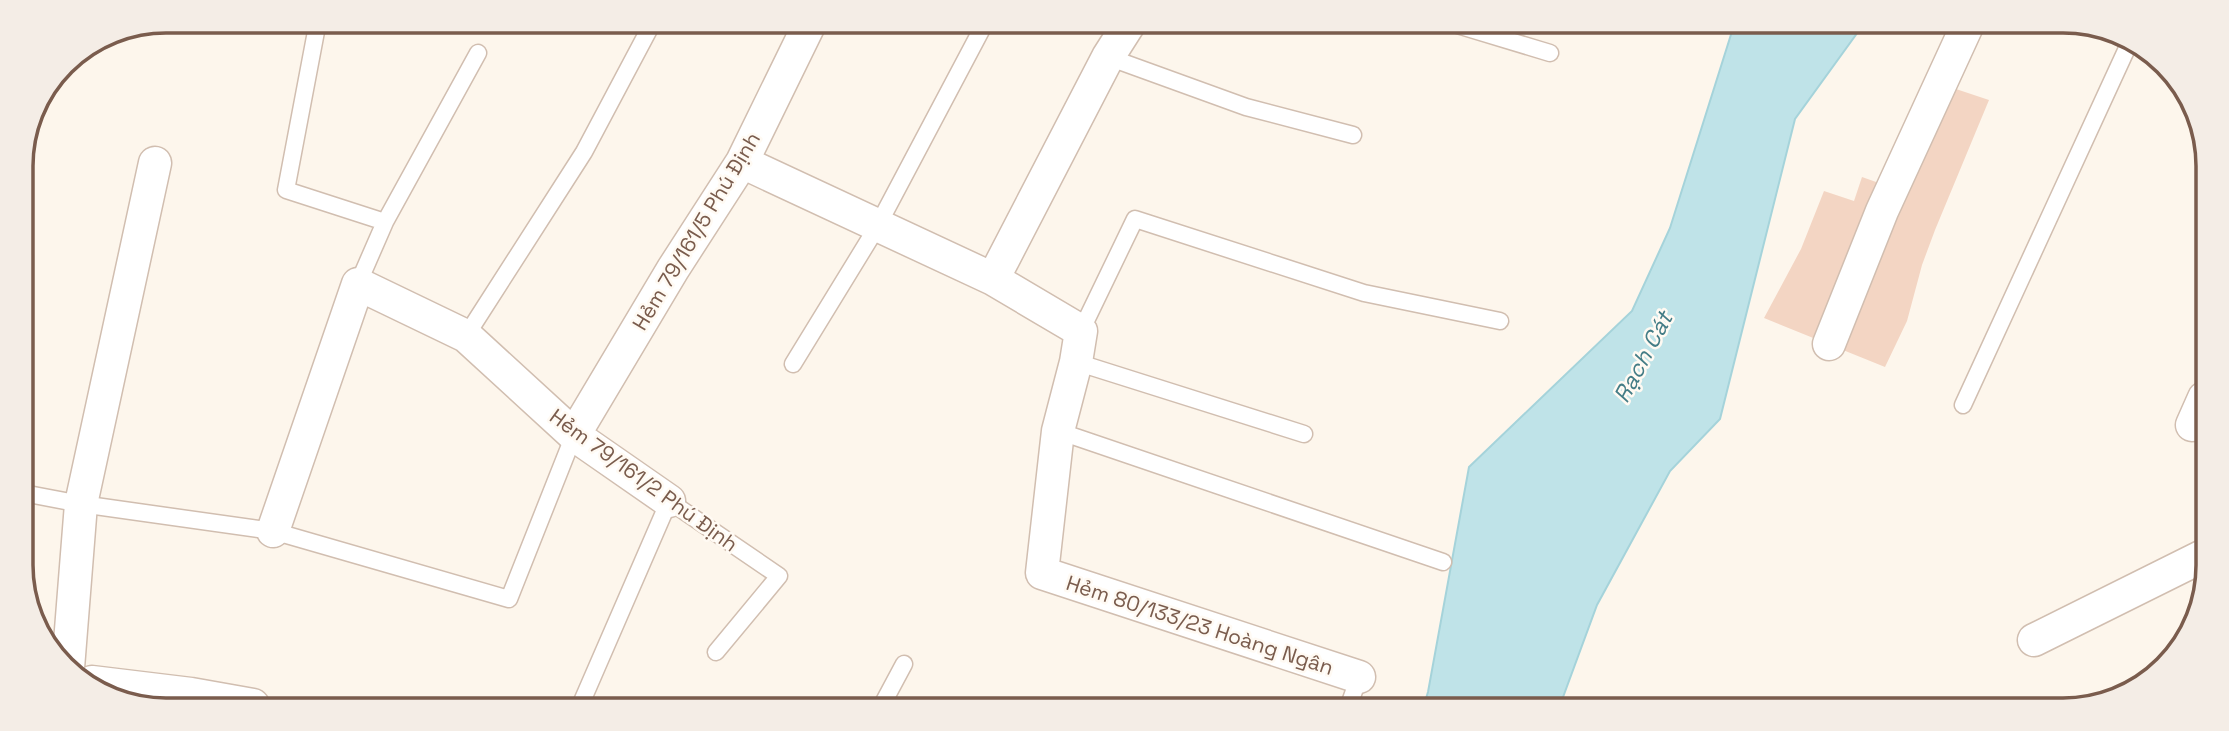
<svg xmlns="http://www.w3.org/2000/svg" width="2229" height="731" font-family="'Space Grotesk',sans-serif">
<rect width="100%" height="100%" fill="#fdf6ec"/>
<!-- water -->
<path fill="#bfe3e8" stroke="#a5d3da" stroke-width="2" d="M 1734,25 L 1863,25 L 1795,119 L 1720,419 L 1670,471 L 1597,605 L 1559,708 L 1423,708 L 1428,692 L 1469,467 L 1632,311 L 1670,228 Z"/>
<!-- building -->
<path fill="#f3d5c3" d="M 1941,84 L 1989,100 L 1935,230 L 1922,265 L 1907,321 L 1885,367 L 1764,318 L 1801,249 L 1824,191 L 1854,201 L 1862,177 L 1893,188 Z"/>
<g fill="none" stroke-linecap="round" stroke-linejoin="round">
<!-- lane casing -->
<g stroke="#d1beb0" stroke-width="19">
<path id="lane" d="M 318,21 L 286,190 L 385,222 L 478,53
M 1454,24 L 1550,53
M 1108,57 L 1246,107 L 1353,135
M 358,284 L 385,222
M 1081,331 L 1135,219 L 1364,293 L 1500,321
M 466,336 L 584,152 L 653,22
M 1076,362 L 1304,434
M 793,364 L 877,227 L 985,23
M 1963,405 L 2129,44
M 1058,431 L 1443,562
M 23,493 L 81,504 L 273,531 L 509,599 L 574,435
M 580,706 L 669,501 L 779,576 L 716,652
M 881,707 L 904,664
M 1348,708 L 1359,677"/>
</g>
<!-- street casing -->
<g stroke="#d1beb0" stroke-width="35">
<path id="street" d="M 1129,24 L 1108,57 L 993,279 L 1081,331 L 1076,362 L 1058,431 L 1042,573 L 1359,677
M 742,162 L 993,279
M 1829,344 L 1882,211 L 1967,26
M 2192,425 L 2204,398
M 574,435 L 673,269 L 742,162 L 810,23
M 273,531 L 358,284 L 466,336 L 574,435 L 669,501
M 2034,640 L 2203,556
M 68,668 L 81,504 L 155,163
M 92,682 L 191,694 L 253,705"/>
</g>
<!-- lane -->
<use href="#lane" stroke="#fff" stroke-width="16"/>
<!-- street -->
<use href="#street" stroke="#fff" stroke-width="32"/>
</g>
<g text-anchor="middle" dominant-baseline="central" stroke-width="5" stroke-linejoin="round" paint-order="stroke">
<!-- street labels -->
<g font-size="21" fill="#7a5c4d" stroke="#fffaf3">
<text transform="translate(696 231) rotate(-59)">Hẻm 79/161/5 Phú Định</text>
<text transform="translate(644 480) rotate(36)">Hẻm 79/161/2 Phú Định</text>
<text transform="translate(1200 625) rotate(18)">Hẻm 80/133/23 Hoàng Ngân</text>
</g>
<!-- water labels -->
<g font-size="23" font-style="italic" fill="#437c86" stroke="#fffaf3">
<text transform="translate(1643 357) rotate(-62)">Rạch Cát</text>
</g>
</g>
<!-- crop -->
<path d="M0 0H2229V731H0ZM166 33H2063A133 133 0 0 1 2196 166V565A133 133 0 0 1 2063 698H166A133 133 0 0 1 33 565V166A133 133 0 0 1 166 33Z" fill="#f4ede6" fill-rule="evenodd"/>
<path fill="none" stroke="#7a5c4d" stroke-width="3.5" d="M166 33H2063A133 133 0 0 1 2196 166V565A133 133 0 0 1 2063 698H166A133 133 0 0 1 33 565V166A133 133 0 0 1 166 33Z"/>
</svg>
